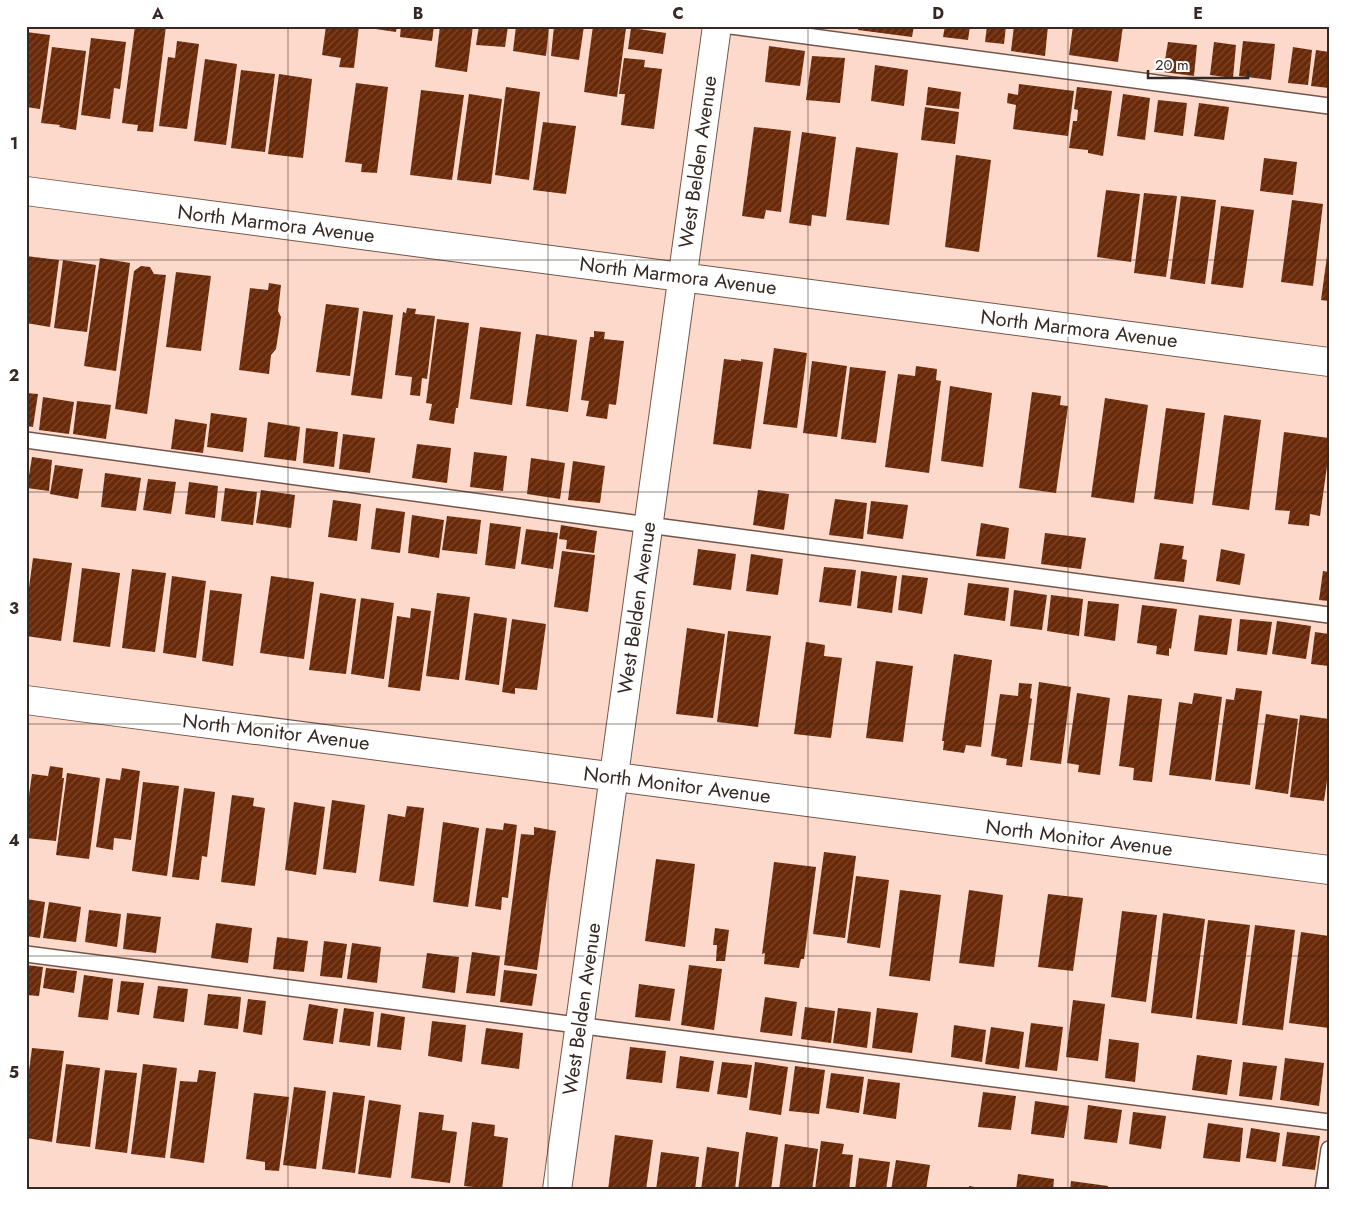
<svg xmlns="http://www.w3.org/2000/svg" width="1355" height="1216" font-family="Jost,sans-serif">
<defs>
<pattern id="building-hatch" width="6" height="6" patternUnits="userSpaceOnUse" patternTransform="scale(1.25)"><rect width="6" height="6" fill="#692908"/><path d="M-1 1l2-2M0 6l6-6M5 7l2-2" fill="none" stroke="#7b472c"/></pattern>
</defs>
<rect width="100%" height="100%" fill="#fdd9cb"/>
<!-- building -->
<path fill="url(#building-hatch)" d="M 135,26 L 166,26 L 153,132 L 137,131 L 138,125 L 122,123 Z
M 326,26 L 359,26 L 354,68 L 339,67 L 341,58 L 322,55 Z
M 363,26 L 397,26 L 396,32 L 362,27 Z
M 401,26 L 434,26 L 432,41 L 400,37 Z
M 440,26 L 473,26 L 467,72 L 435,67 Z
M 479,26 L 508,26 L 505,47 L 476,45 Z
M 516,26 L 549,26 L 546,56 L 513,51 Z
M 554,26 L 584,26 L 579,60 L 551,56 Z
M 593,26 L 617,26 L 626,28 L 617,97 L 584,92 Z
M 859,26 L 914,26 L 912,37 L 858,30 Z
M 945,26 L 970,26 L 968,40 L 943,37 Z
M 987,26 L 1006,26 L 1004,44 L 985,42 Z
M 1014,26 L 1048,26 L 1045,56 L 1011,51 Z
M 1073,26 L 1123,26 L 1118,62 L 1069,55 Z
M 631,28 L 666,33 L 663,54 L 628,49 Z
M 26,32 L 50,35 L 40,109 L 26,107 Z
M 91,38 L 126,42 L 120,89 L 114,88 L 110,119 L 81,115 Z
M 177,41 L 199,44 L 187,129 L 159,126 L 168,57 L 175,58 Z
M 1243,41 L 1275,44 L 1271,80 L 1239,76 Z
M 1168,42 L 1197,45 L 1194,76 L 1163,72 Z
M 1214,42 L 1236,45 L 1233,78 L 1210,75 Z
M 769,46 L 805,51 L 800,86 L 765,82 Z
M 52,47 L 86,51 L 76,130 L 59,127 L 60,125 L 41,123 Z
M 1293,47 L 1312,50 L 1308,85 L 1288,83 Z
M 1316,50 L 1329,52 L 1329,88 L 1311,86 Z
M 812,56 L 845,58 L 840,103 L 806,100 Z
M 624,58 L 645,60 L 644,67 L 662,69 L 654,129 L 621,125 L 625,94 L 619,94 Z
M 205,59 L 237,64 L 226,145 L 194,141 Z
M 875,65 L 908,70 L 904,106 L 871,101 Z
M 241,70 L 275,74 L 265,152 L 231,148 Z
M 279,74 L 312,79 L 303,158 L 268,154 Z
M 356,83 L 388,87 L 377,173 L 361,172 L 362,164 L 345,162 Z
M 1019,84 L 1074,91 L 1068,136 L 1013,129 L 1016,105 L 1007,103 L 1008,93 L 1018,95 Z
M 506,87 L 540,92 L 529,180 L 495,175 Z
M 928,87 L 961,92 L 959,109 L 926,105 Z
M 1077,87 L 1112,91 L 1103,156 L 1088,153 L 1088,150 L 1069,148 L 1073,121 L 1077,121 L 1078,110 L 1074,109 Z
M 421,90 L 464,95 L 452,180 L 410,175 Z
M 469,94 L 502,99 L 491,184 L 457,180 Z
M 1123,94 L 1150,98 L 1145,140 L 1117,136 Z
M 1158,100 L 1187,103 L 1183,136 L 1154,132 Z
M 1199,103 L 1229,107 L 1224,140 L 1194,136 Z
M 925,107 L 959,112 L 955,144 L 921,140 Z
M 543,122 L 576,126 L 566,194 L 533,190 Z
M 754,127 L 791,131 L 781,212 L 766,210 L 764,219 L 742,216 Z
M 802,132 L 836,137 L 826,217 L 812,215 L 811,226 L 789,223 Z
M 856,147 L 898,153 L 889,225 L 846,220 Z
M 956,155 L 991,160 L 979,252 L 945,247 Z
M 1264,158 L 1297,162 L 1293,195 L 1260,191 Z
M 1106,190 L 1140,194 L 1131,262 L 1097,257 Z
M 1144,193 L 1177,196 L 1166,277 L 1134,273 Z
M 1181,196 L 1216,200 L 1205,284 L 1170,279 Z
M 1292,200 L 1323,204 L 1313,286 L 1281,282 Z
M 1221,206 L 1254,210 L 1243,288 L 1211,284 Z
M 1328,249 L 1329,249 L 1329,301 L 1321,300 Z
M 26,256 L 59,260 L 50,327 L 26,323 Z
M 100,258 L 130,263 L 116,371 L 84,366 Z
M 63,260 L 96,265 L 87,332 L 54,328 Z
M 141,266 L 150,267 L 154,274 L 166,275 L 147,414 L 115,409 L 134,271 Z
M 176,272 L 211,276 L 201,351 L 166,347 Z
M 269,283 L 281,285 L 278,311 L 281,317 L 276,349 L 271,355 L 269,374 L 239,370 L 250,288 L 268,290 Z
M 326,304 L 359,308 L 350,376 L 316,372 Z
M 407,308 L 416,309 L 415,314 L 435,316 L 427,379 L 422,378 L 420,396 L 410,395 L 412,377 L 395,375 L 403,312 L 406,313 Z
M 363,311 L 393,315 L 382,399 L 351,395 Z
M 437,319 L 469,323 L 458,408 L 456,408 L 454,424 L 429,420 L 432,404 L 426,403 Z
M 480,327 L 521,332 L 512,405 L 470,399 Z
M 594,331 L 605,332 L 604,339 L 624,341 L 616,405 L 609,404 L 607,419 L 586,416 L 589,401 L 581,400 L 590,337 L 594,337 Z
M 536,334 L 577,340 L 568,412 L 526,406 Z
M 774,348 L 807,353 L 797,428 L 763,424 Z
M 724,359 L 741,361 L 741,359 L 763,362 L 751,449 L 713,444 Z
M 812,361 L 847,366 L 837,437 L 803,433 Z
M 916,366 L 937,369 L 936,380 L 941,381 L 929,473 L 885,467 L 898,374 L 915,376 Z
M 850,367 L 886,371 L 876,443 L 841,439 Z
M 950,386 L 992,393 L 983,467 L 941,461 Z
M 1032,392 L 1061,396 L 1060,405 L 1068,406 L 1056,493 L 1019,488 Z
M 26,393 L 38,394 L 33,427 L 26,426 Z
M 43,397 L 74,402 L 69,434 L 39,430 Z
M 1105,398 L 1148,405 L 1134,503 L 1091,497 Z
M 77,401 L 111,405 L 106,439 L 73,434 Z
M 1166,408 L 1205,413 L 1193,504 L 1154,499 Z
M 211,413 L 247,418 L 243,452 L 207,447 Z
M 1224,415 L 1261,420 L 1249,510 L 1212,505 Z
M 175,419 L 207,424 L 203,453 L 171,449 Z
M 268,422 L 300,427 L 296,461 L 264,457 Z
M 306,428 L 338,432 L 334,467 L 303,463 Z
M 1284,432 L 1329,438 L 1329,452 L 1320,516 L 1310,514 L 1309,526 L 1288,524 L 1290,511 L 1275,510 Z
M 343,434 L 375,438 L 370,473 L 339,469 Z
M 417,444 L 451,448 L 447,483 L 412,478 Z
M 474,452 L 507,456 L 503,491 L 470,487 Z
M 32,457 L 52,460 L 49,491 L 27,488 Z
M 531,458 L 565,463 L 560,499 L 527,494 Z
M 573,461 L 605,466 L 600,503 L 568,500 Z
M 55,465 L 83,469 L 78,499 L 50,494 Z
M 105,473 L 141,478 L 136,511 L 101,507 Z
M 148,479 L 176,482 L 171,514 L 143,510 Z
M 189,482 L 218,486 L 215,518 L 185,514 Z
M 225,488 L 257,492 L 253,525 L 221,521 Z
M 261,490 L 295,495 L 291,528 L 256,523 Z
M 758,490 L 789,494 L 784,530 L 753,525 Z
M 835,499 L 867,503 L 863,539 L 829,535 Z
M 333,500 L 361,504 L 357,541 L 328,537 Z
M 871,501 L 908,505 L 903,539 L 867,534 Z
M 376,508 L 405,512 L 400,553 L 371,549 Z
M 412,515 L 444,520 L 439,558 L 408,553 Z
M 447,516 L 481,520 L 477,554 L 442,550 Z
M 490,523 L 521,527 L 515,569 L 485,565 Z
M 981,523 L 1009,528 L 1005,559 L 976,556 Z
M 561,525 L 597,531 L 594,553 L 566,549 L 567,540 L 559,539 Z
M 526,529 L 558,533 L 553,569 L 521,564 Z
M 1045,533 L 1086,538 L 1081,569 L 1041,564 Z
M 1160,543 L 1184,546 L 1182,559 L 1187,560 L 1184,582 L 1154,579 Z
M 698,549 L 736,554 L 731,590 L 693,585 Z
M 1221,549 L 1245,554 L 1240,585 L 1216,581 Z
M 562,551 L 595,555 L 588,612 L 554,607 Z
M 751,554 L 783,559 L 778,595 L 746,591 Z
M 33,558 L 72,563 L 61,641 L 26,636 L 26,610 Z
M 824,567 L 856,570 L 851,606 L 819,602 Z
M 82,568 L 120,573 L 110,647 L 73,642 Z
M 132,569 L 166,573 L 155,652 L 122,648 Z
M 861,571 L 897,576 L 892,613 L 857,608 Z
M 1323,571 L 1329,572 L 1329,601 L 1319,600 Z
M 902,575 L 928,578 L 922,614 L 898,610 Z
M 172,576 L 206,581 L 196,658 L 163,653 Z
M 271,576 L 314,582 L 304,659 L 260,653 Z
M 968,583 L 1009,588 L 1005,621 L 964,615 Z
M 210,590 L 242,594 L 233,666 L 202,661 Z
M 1014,590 L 1047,595 L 1042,630 L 1010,626 Z
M 320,593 L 356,599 L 346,674 L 309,670 Z
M 437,593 L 470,597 L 459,680 L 426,676 Z
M 1051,595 L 1083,599 L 1079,636 L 1047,631 Z
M 361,598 L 394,603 L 384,679 L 351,674 Z
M 1088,601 L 1119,604 L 1115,641 L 1084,636 Z
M 1142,605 L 1177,609 L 1171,649 L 1169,648 L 1169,656 L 1156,654 L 1157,646 L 1137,643 Z
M 411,608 L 431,611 L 420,691 L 388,687 L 397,616 L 410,618 Z
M 474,613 L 507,618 L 499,685 L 465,680 Z
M 1199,615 L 1232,619 L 1227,655 L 1194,651 Z
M 512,619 L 546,624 L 537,690 L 515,688 L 515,694 L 502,692 Z
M 1240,619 L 1272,622 L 1267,655 L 1237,651 Z
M 1277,621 L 1311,626 L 1306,659 L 1272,654 Z
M 687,628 L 725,634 L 713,718 L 676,714 Z
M 728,631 L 771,636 L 758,727 L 717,722 Z
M 1315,632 L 1329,634 L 1329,666 L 1311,664 Z
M 806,642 L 825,645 L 824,656 L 842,658 L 831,738 L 794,734 Z
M 954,654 L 992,660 L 981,747 L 966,745 L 964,753 L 943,750 L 944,741 L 942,741 Z
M 876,661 L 913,666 L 903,742 L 866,738 Z
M 1039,682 L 1071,687 L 1061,764 L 1030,760 Z
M 1019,683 L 1032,684 L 1030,698 L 1032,699 L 1022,767 L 1006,765 L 1007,759 L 991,756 L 1000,694 L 1018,696 Z
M 1236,688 L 1262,691 L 1250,785 L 1215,781 L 1226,699 L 1234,700 Z
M 1077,693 L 1110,698 L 1100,775 L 1078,772 L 1079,765 L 1067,763 Z
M 1194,693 L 1222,697 L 1211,780 L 1169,775 L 1179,702 L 1192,704 Z
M 1128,695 L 1162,699 L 1152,782 L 1133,780 L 1134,768 L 1119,766 Z
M 1266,714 L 1298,719 L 1288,794 L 1255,789 Z
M 1300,715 L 1329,719 L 1329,767 L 1324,801 L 1290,797 Z
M 50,766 L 63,768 L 62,778 L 64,778 L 56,841 L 26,838 L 26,817 L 32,774 L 48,776 Z
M 122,768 L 140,771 L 131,840 L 114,838 L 113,850 L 96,847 L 106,778 L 120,780 Z
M 67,773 L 100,778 L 89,859 L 56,855 Z
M 143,782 L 179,786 L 167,876 L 132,871 Z
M 184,788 L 215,792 L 207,857 L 202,856 L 199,880 L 172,877 Z
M 232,795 L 254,798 L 253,806 L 265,808 L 255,886 L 221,882 Z
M 332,800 L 365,805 L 356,873 L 323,869 Z
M 294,802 L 325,807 L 316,875 L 285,870 Z
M 407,806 L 424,808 L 414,886 L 379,881 L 388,814 L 405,817 Z
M 443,822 L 479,828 L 468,907 L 433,902 Z
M 504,823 L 517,825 L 508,898 L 502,897 L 501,910 L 475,906 L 486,828 L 503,830 Z
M 534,827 L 556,831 L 537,970 L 504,965 L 521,834 L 534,835 Z
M 824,852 L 856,856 L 845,938 L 813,934 Z
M 656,859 L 695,864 L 685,947 L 645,941 Z
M 774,862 L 816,867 L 804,959 L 801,959 L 799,968 L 764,964 L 765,953 L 762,954 Z
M 856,876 L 889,880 L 880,948 L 847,943 Z
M 900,890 L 941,895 L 930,981 L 889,976 Z
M 969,890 L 1003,895 L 994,967 L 959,963 Z
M 1048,894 L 1083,898 L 1073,971 L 1038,967 Z
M 26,899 L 45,902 L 40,938 L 26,936 Z
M 49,902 L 81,907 L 76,942 L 43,938 Z
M 89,910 L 121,914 L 117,947 L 85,942 Z
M 1122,911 L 1157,915 L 1146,1002 L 1111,997 Z
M 127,913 L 161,917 L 156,953 L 123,949 Z
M 1163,913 L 1205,919 L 1192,1018 L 1151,1013 Z
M 1208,920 L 1250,925 L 1237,1024 L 1196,1019 Z
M 216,923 L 252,928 L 248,963 L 211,958 Z
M 1255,925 L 1295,930 L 1283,1030 L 1242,1025 Z
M 715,928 L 729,930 L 725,961 L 716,961 L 717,945 L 713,945 Z
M 1301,932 L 1329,936 L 1329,1028 L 1289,1023 Z
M 277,937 L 308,941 L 304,972 L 273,969 Z
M 324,941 L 347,944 L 342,978 L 320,976 Z
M 352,943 L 381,947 L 377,983 L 347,979 Z
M 472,952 L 500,956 L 495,996 L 466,993 Z
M 427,953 L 459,957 L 455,993 L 422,988 Z
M 26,965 L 43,967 L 39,996 L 26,995 Z
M 689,965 L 722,969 L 714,1030 L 681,1025 Z
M 46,968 L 77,971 L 74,993 L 43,988 Z
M 504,970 L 537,974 L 532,1006 L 500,1002 Z
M 84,975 L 113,979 L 108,1020 L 78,1017 Z
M 121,981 L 144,983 L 139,1015 L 117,1012 Z
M 639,984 L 675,989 L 670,1021 L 635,1017 Z
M 158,986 L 188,989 L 184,1022 L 153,1018 Z
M 208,994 L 241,997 L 238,1029 L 204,1025 Z
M 765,997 L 797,1002 L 792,1036 L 760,1032 Z
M 248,999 L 266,1001 L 262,1035 L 243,1032 Z
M 1073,1000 L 1105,1004 L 1098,1061 L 1066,1057 Z
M 309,1004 L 338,1009 L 333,1044 L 303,1040 Z
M 805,1007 L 835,1011 L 831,1043 L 801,1039 Z
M 344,1008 L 374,1012 L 370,1046 L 339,1042 Z
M 838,1008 L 871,1012 L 867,1048 L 833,1043 Z
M 877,1008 L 918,1013 L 912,1053 L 872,1048 Z
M 381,1013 L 405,1017 L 401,1050 L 377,1047 Z
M 432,1021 L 466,1025 L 462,1062 L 428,1056 Z
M 1031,1023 L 1063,1027 L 1057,1071 L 1025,1067 Z
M 954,1025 L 986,1030 L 982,1062 L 951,1057 Z
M 991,1027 L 1024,1032 L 1019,1069 L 985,1064 Z
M 486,1028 L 523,1033 L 519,1069 L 481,1064 Z
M 1109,1039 L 1139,1043 L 1135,1082 L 1105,1078 Z
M 630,1047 L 666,1051 L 662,1083 L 626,1079 Z
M 32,1048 L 64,1051 L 52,1142 L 26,1138 L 26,1094 Z
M 1197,1055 L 1232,1060 L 1227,1095 L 1192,1090 Z
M 680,1056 L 714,1061 L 709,1092 L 676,1088 Z
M 1285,1058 L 1324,1063 L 1319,1106 L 1280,1100 Z
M 722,1062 L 752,1065 L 747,1098 L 717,1094 Z
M 755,1062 L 788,1067 L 781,1115 L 749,1110 Z
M 1243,1062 L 1277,1066 L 1272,1100 L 1239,1096 Z
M 66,1064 L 100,1068 L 90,1147 L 56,1143 Z
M 143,1064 L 177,1068 L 165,1158 L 131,1154 Z
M 795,1066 L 825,1070 L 819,1114 L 789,1111 Z
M 105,1070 L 137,1073 L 127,1153 L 95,1149 Z
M 199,1070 L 216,1072 L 204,1163 L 170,1158 L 180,1081 L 197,1082 Z
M 831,1073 L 864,1077 L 859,1113 L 826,1108 Z
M 868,1079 L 900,1083 L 896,1119 L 863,1114 Z
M 294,1087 L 326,1091 L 316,1169 L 283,1165 Z
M 333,1092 L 365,1096 L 355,1173 L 322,1169 Z
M 983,1092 L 1016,1096 L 1011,1130 L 978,1127 Z
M 254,1093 L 289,1097 L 279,1171 L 265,1170 L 265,1162 L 246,1159 Z
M 369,1100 L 401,1105 L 391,1178 L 358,1174 Z
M 1035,1101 L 1069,1106 L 1064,1138 L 1031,1134 Z
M 1088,1105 L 1122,1110 L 1117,1143 L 1084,1139 Z
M 419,1112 L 444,1115 L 442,1130 L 457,1132 L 450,1183 L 411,1178 Z
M 1133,1112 L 1166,1116 L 1161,1149 L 1129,1144 Z
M 472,1122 L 495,1125 L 494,1136 L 508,1138 L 502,1190 L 464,1186 Z
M 1208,1123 L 1243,1128 L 1240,1162 L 1203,1158 Z
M 1251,1128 L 1280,1133 L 1276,1162 L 1246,1158 Z
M 746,1132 L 778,1137 L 771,1190 L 738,1190 Z
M 1287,1132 L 1320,1136 L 1315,1170 L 1282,1166 Z
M 615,1135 L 653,1140 L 646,1190 L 608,1190 Z
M 821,1141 L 844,1144 L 842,1154 L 853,1155 L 849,1190 L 815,1190 Z
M 785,1144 L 818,1149 L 812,1190 L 779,1190 Z
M 707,1147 L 739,1152 L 735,1190 L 701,1190 Z
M 661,1152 L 699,1157 L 695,1190 L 656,1190 Z
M 859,1158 L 890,1162 L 886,1190 L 855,1190 Z
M 896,1160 L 930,1165 L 926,1190 L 891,1190 Z
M 1018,1174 L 1054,1179 L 1053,1190 L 1016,1190 Z
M 1071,1181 L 1108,1186 L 1108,1190 L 1070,1190 Z
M 969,1186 L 986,1189 L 986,1190 L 969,1190 Z"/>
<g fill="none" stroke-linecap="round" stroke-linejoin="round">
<!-- lane casing -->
<g stroke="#73564a" stroke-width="18">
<path id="lane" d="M 731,26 L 1329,106
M 26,440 L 648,525 L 1329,615
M 26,954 L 1329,1122
M 1323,1190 L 1329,1149"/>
</g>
<!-- street casing -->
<g stroke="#73564a" stroke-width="30">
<path id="street" d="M 26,191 L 1329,362
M 26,700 L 1329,870
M 557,1190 L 717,26"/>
</g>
<!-- lane -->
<use href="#lane" stroke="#fff" stroke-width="15"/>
<!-- street -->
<use href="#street" stroke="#fff" stroke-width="28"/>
</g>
<!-- grid -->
<path fill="none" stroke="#362823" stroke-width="1" stroke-opacity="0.55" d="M 288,26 L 288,1190M 548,26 L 548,1190M 808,26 L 808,1190M 1068,26 L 1068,1190M 26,260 L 1329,260M 26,492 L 1329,492M 26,724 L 1329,724M 26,956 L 1329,956"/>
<g text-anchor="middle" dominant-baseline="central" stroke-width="5" stroke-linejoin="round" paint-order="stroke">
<!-- street labels -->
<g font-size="20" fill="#362823" stroke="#fff">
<text transform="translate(698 162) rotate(-82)">West Belden Avenue</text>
<text transform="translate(276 224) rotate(7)">North Marmora Avenue</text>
<text transform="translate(678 276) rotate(7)">North Marmora Avenue</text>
<text transform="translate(1079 329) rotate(7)">North Marmora Avenue</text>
<text transform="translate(637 608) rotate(-82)">West Belden Avenue</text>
<text transform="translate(276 732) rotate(7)">North Monitor Avenue</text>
<text transform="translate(677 785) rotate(7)">North Monitor Avenue</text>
<text transform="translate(1079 838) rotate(7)">North Monitor Avenue</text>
<text transform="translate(582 1009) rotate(-82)">West Belden Avenue</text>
</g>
</g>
<!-- border -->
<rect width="1355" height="1216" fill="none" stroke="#ffffff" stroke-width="55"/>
<!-- scale -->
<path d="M1148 70v8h100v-8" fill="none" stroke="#362823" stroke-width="2.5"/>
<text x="1155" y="70" font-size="15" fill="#362823" stroke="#ffffff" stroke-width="4" paint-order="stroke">20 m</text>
<rect x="28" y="28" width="1300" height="1160" fill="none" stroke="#362823" stroke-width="2"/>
<g font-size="16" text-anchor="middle" font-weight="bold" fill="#362823">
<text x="158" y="19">A</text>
<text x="418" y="19">B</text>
<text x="678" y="19">C</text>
<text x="938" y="19">D</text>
<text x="1198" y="19">E</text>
<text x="14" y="149">1</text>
<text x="14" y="381">2</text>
<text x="14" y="614">3</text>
<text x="14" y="846">4</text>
<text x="14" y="1078">5</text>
</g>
</svg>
